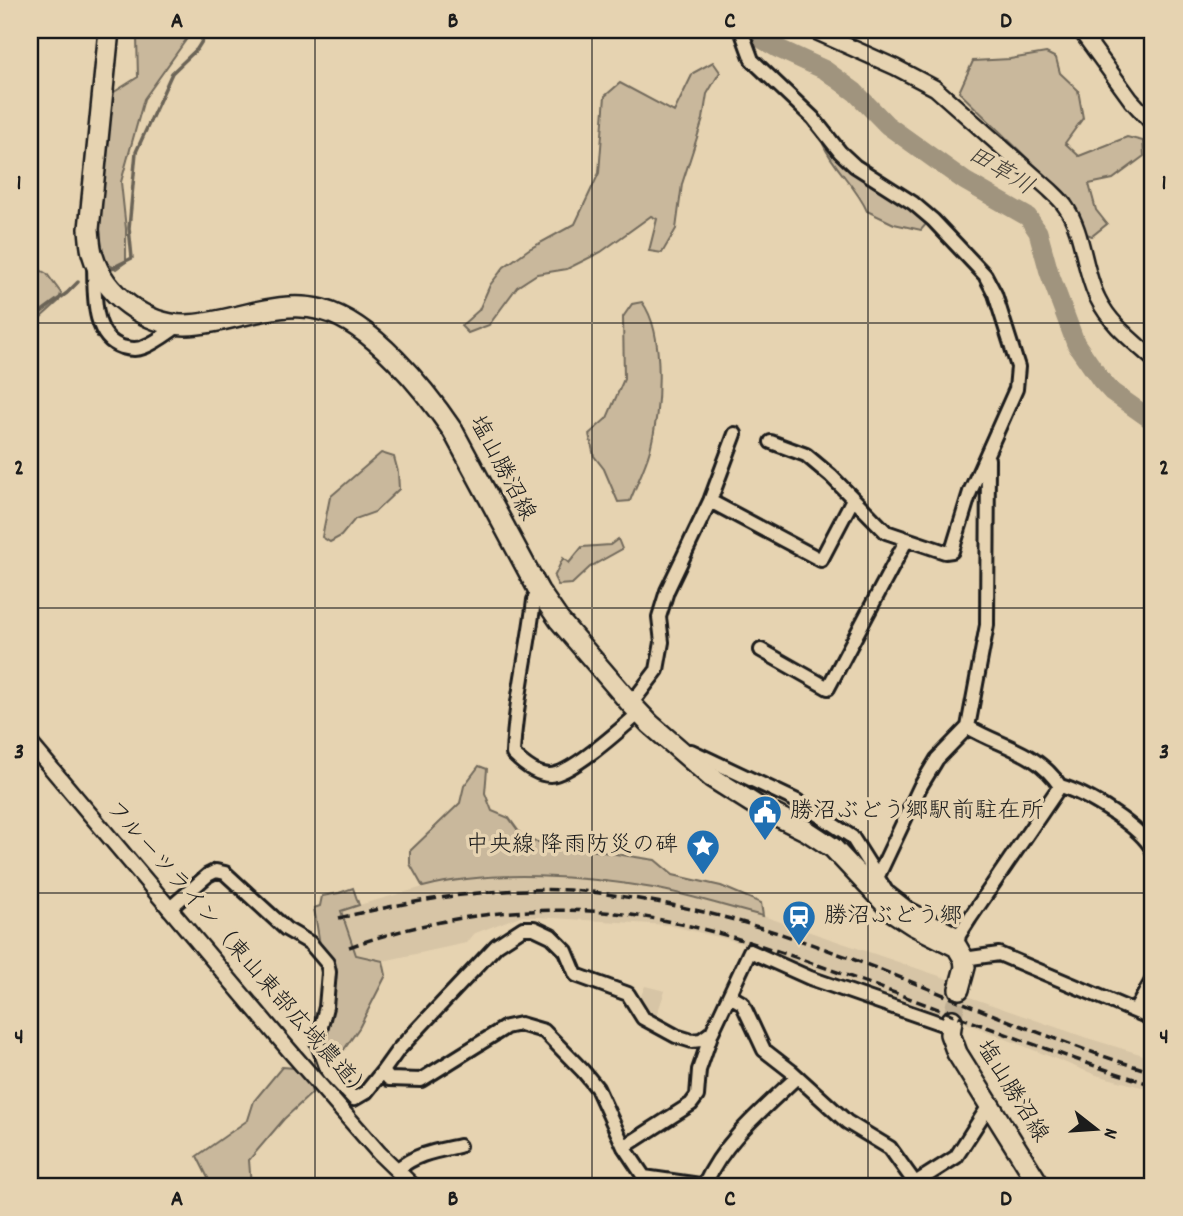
<svg xmlns="http://www.w3.org/2000/svg" width="1183" height="1216" font-family="Dekko,'Klee One',sans-serif">
<rect width="100%" height="100%" fill="#e6d3b1"/>
<filter id="ink" filterUnits="userSpaceOnUse"><feTurbulence type="fractalNoise" baseFrequency=".0143" numOctaves="2"/><feDisplacementMap in="SourceGraphic" scale="14" xChannelSelector="R" yChannelSelector="G"/><feConvolveMatrix kernelMatrix="1 2 1 2 8 2 1 2 1" color-interpolation-filters="sRGB"/></filter>
<g filter="url(#ink)">
<!-- built -->
<path fill="#d7c5a6" d="M 500,876 L 567,878 L 653,888 L 763,916 L 954,981 L 952,991 L 1087,1038 L 1153,1058 L 1153,1090 L 1096,1075 L 961,1021 L 772,953 L 727,939 L 668,925 L 520,916 L 473,934 L 466,943 L 383,961 L 356,955 L 341,910 L 438,883 Z
M 645,986 L 665,991 L 655,1020 L 647,1016 L 639,1001 Z"/>
<!-- green -->
<path fill="#c9b89c" stroke="#726a5c" stroke-width="2" d="M 145,30 L 193,30 L 144,99 L 121,182 L 126,229 L 126,262 L 116,269 L 105,262 L 98,233 L 111,94 L 138,77 L 137,37 Z
M 1046,53 L 1056,58 L 1060,73 L 1078,90 L 1083,118 L 1065,143 L 1079,156 L 1127,137 L 1143,141 L 1144,156 L 1113,179 L 1089,184 L 1096,210 L 1107,224 L 1092,236 L 1084,233 L 1076,209 L 1061,191 L 959,92 L 973,61 L 1010,59 Z
M 713,62 L 720,72 L 707,94 L 703,119 L 682,184 L 676,229 L 662,253 L 649,251 L 657,219 L 651,216 L 601,252 L 567,269 L 537,274 L 517,287 L 489,325 L 468,333 L 461,326 L 479,310 L 490,285 L 504,267 L 529,249 L 575,224 L 599,173 L 605,96 L 620,83 L 674,112 L 693,73 Z
M 828,143 L 928,222 L 921,230 L 894,224 L 867,211 C 856,186 834,169 823,144 Z
M 30,264 L 47,274 L 61,293 L 59,301 L 30,327 Z
M 642,302 C 666,334 660,412 650,450 C 645,468 636,485 630,501 L 618,502 L 604,469 L 594,456 L 589,434 L 607,418 L 624,379 L 623,317 L 632,304 Z
M 381,453 L 394,457 L 398,472 L 399,489 L 375,512 L 355,519 L 341,536 L 330,542 L 322,537 L 330,497 Z
M 618,539 L 622,549 L 590,567 L 572,584 L 558,585 L 554,577 L 563,558 L 569,563 L 582,547 L 610,545 Z
M 479,766 L 487,769 L 485,793 L 492,811 L 509,818 L 525,840 L 655,860 L 673,875 L 721,886 L 761,903 L 763,916 C 727,907 690,895 653,888 C 585,876 491,869 423,887 L 410,864 L 410,851 L 460,803 L 464,786 Z
M 353,888 L 359,905 L 341,911 L 356,955 L 383,961 L 386,975 L 359,1028 L 336,1061 L 323,1060 L 322,1041 L 335,970 L 320,945 L 314,908 L 320,906 L 322,896 L 339,893 Z
M 282,1067 L 295,1068 L 309,1082 L 312,1093 L 284,1119 L 249,1160 L 251,1186 L 210,1186 L 211,1184 L 197,1156 L 248,1120 L 254,1101 Z"/>
<g fill="none" stroke-linecap="round" stroke-linejoin="round">
<!-- stream -->
<path stroke="#6b6457" stroke-width="3.5" d="M 110,269 L 132,258 L 129,228 L 136,152 L 172,73 L 197,49 L 209,30
M 30,320 L 67,293 L 78,282"/>
<!-- river -->
<path stroke="#a0947e" stroke-width="19" d="M 746,30 L 777,48 L 825,70 L 855,92 L 887,125 L 965,181 L 1028,217 L 1038,232 L 1049,272 L 1076,344 L 1101,380 L 1112,392 L 1153,421"/>
<!-- primary-tunnel -->
<path stroke="#beae93" stroke-width="19" stroke-dasharray="19 10" stroke-linecap="butt" d="M 952,1020 L 959,989"/>
<!-- minor casing -->
<g stroke="#1c1c1c" stroke-width="18">
<path id="minor" d="M 741,30 L 752,60 L 813,118 L 840,152 L 855,166 L 913,203 L 933,220 L 985,275 L 995,294 L 1018,367 L 1016,389 L 970,492 L 952,551 L 945,552 L 886,532 L 831,476 L 806,455 L 771,442
M 94,265 C 95,291 91,337 122,347 C 129,349 137,350 144,347 C 157,342 169,332 181,324
M 710,501 L 821,560 L 853,499
M 539,591 L 534,600 C 528,652 515,702 513,754 C 523,764 536,775 550,775 C 572,774 622,728 639,713
M 761,650 L 828,688 L 906,541
M 631,704 L 657,670 L 662,642 L 659,617 L 667,591 L 710,501 L 735,434
M 684,751 L 691,751 L 797,801 L 852,837 L 886,891 L 909,909 L 959,935
M 1060,786 C 1086,793 1142,827 1153,851
M 878,876 L 920,787 L 937,759 L 968,727
M 169,909 L 208,875 L 216,871 L 225,873 L 286,929 L 310,943 L 327,963 L 329,972 L 326,1007 L 317,1042 L 328,1072 L 354,1099 L 366,1092 L 383,1071
M 957,947 L 959,935 L 970,918 L 1060,786 C 1037,751 1001,747 968,727 L 987,625 L 988,459
M 964,959 L 999,954 L 1153,1019
M 730,996 L 742,1003 L 764,1050 L 791,1071 L 847,1122 L 890,1148 L 915,1183 L 956,1157 L 990,1104
M 1135,1011 L 1153,979
M 624,1147 L 691,1104 L 697,1096 L 699,1070 L 711,1035
M 397,1170 C 415,1154 436,1151 459,1146
M 704,1186 C 724,1141 762,1110 797,1077
M 707,1186 L 644,1177 L 624,1147 L 597,1088 L 583,1071 L 544,1031 L 520,1024 L 506,1027 L 421,1080 L 389,1079 L 383,1071 L 398,1050 L 497,945 L 523,928 L 534,928 L 551,936 L 566,951 L 576,975 L 628,994 L 643,1018 L 676,1036 L 692,1041 L 701,1040 L 712,1032 L 750,951 L 810,978 L 951,1027"/>
</g>
<!-- tertiary casing -->
<g stroke="#1c1c1c" stroke-width="19">
<path id="tertiary" d="M 812,30 L 895,67 L 935,88 L 1050,190 C 1055,195 1061,200 1065,206 C 1084,232 1083,270 1098,299 C 1110,324 1133,341 1153,359
M 1080,30 L 1131,100 L 1153,124
M 30,743 L 289,1050 L 379,1153 L 413,1186"/>
</g>
<!-- primary casing -->
<g stroke="#1c1c1c" stroke-width="24">
<path id="primary" d="M 109,30 L 89,229 C 90,238 90,248 93,256 C 104,294 146,325 185,325 C 232,324 275,298 322,310 C 372,323 425,390 453,431 L 539,591 L 559,620 L 631,704 L 650,724 L 711,777 L 757,806 L 807,831 L 833,848 L 893,912 L 913,925 L 957,947 L 964,959 L 965,967 L 959,989
M 952,1020 L 950,1034 L 957,1053 L 1040,1186"/>
</g>
<!-- minor -->
<use href="#minor" stroke="#e6d3b1" stroke-width="12"/>
<!-- tertiary -->
<use href="#tertiary" stroke="#e6d3b1" stroke-width="14"/>
<!-- primary -->
<use href="#primary" stroke="#e6d3b1" stroke-width="19"/>
<!-- rail -->
<path stroke="#1c1c1c" stroke-width="3.5" stroke-dasharray="10 5" stroke-linecap="butt" d="M 339,918 C 414,900 491,887 569,890 C 590,891 612,895 632,898 C 815,925 978,1020 1153,1072
M 349,947 C 434,917 525,904 615,913 C 699,922 780,951 859,980 C 957,1015 1054,1054 1153,1085"/>
</g>
</g>
<!-- grid -->
<path fill="none" stroke="#1c1c1c" stroke-width="2" stroke-opacity="0.55" d="M 315,30 L 315,1186M 592,30 L 592,1186M 868,30 L 868,1186M 30,323 L 1153,323M 30,608 L 1153,608M 30,893 L 1153,893"/>
<!-- icons -->
<defs>
<g id="civic-pin" transform="scale(1.75)"><path d="M0 17L-7.5 6A9.5 9.5 0 1 1 7.5 6Z" fill="#1f6fb2" stroke="#e6d3b1"/><path d="M-.6-6.5H3V-4.5H.6V-3L4-1V1h2V6H-6V1h2V-1L-.6-3ZM-1.2 2.5V6h2.4V2.5Z" fill="#fff"/></g>
<g id="sight-pin" transform="scale(1.75)"><path d="M0 17L-7.5 6A9.5 9.5 0 1 1 7.5 6Z" fill="#1f6fb2" stroke="#e6d3b1"/><path d="M0-6L1.8-2.2L6-1.7L2.9 1.2L3.7 5.4L0 3.3L-3.7 5.4L-2.9 1.2L-6-1.7L-1.8-2.2Z" fill="#fff"/></g>
<g id="station-pin" transform="scale(1.75)"><path d="M0 17L-7.5 6A9.5 9.5 0 1 1 7.5 6Z" fill="#1f6fb2" stroke="#e6d3b1"/><path d="M-3-6H3Q5-6 5-4V2Q5 4 3 4L4.5 6H3L1.5 4h-3L-3 6H-4.5L-3 4Q-5 4-5 2V-4Q-5-6-3-6ZM-3.5-4v3h7v-3ZM-3.5 1v1.5H-2V1ZM2 1v1.5H3.5V1Z" fill="#fff"/></g>
</defs>
<g fill-rule="evenodd">
<use href="#civic-pin" x="765" y="812"/>
<use href="#sight-pin" x="703" y="846"/>
<use href="#station-pin" x="799" y="917"/>
</g>
<g text-anchor="middle" dominant-baseline="central" stroke-width="7" stroke-linejoin="round" paint-order="stroke">
<!-- street labels -->
<g font-size="23" fill="#1c1c1c" stroke="#e6d3b1">
<text transform="translate(501 469) rotate(62)">塩山勝沼線</text>
<text transform="translate(237 952) rotate(49)">フルーツライン（東山東部広域農道）</text>
<text transform="translate(1011 1092) rotate(58)">塩山勝沼線</text>
</g>
<!-- poi labels -->
<g font-size="23" fill="#1c1c1c" stroke="#e6d3b1" text-anchor="start">
<text x="790" y="812">勝沼ぶどう郷駅前駐在所</text>
<text x="678" y="846" text-anchor="end">中央線 降雨防災の碑</text>
<text x="824" y="917">勝沼ぶどう郷</text>
</g>
<!-- water labels -->
<g font-size="24" font-style="italic" fill="#444039" stroke="#e6d3b1">
<text transform="translate(1000 172) rotate(31)">田草川</text>
</g>
</g>
<!-- margin -->
<rect width="1183" height="1216" fill="none" stroke="#e6d3b1" stroke-width="77"/>
<!-- north arrow -->
<g transform="translate(1096 1129) rotate(107)" stroke="#e6d3b1" stroke-width="5" paint-order="stroke">
<path d="M0-5L12 26L0 18L-12 26Z" fill="#1c1c1c"/>
<text y="-10" font-size="19" font-weight="bold" text-anchor="middle" fill="#1c1c1c">N</text>
</g>
<rect x="38" y="38" width="1106" height="1140" fill="none" stroke="#1c1c1c" stroke-width="2.5"/>
<g font-size="23" text-anchor="middle" font-weight="bold" fill="#1c1c1c">
<text x="177" y="27">A</text>
<text x="453" y="27">B</text>
<text x="730" y="27">C</text>
<text x="1006" y="27">D</text>
<text x="19" y="189">1</text>
<text x="1164" y="189">1</text>
<text x="19" y="474">2</text>
<text x="1164" y="474">2</text>
<text x="19" y="758">3</text>
<text x="1164" y="758">3</text>
<text x="19" y="1043">4</text>
<text x="1164" y="1043">4</text>
<text x="177" y="1205">A</text>
<text x="453" y="1205">B</text>
<text x="730" y="1205">C</text>
<text x="1006" y="1205">D</text>
</g>
</svg>
